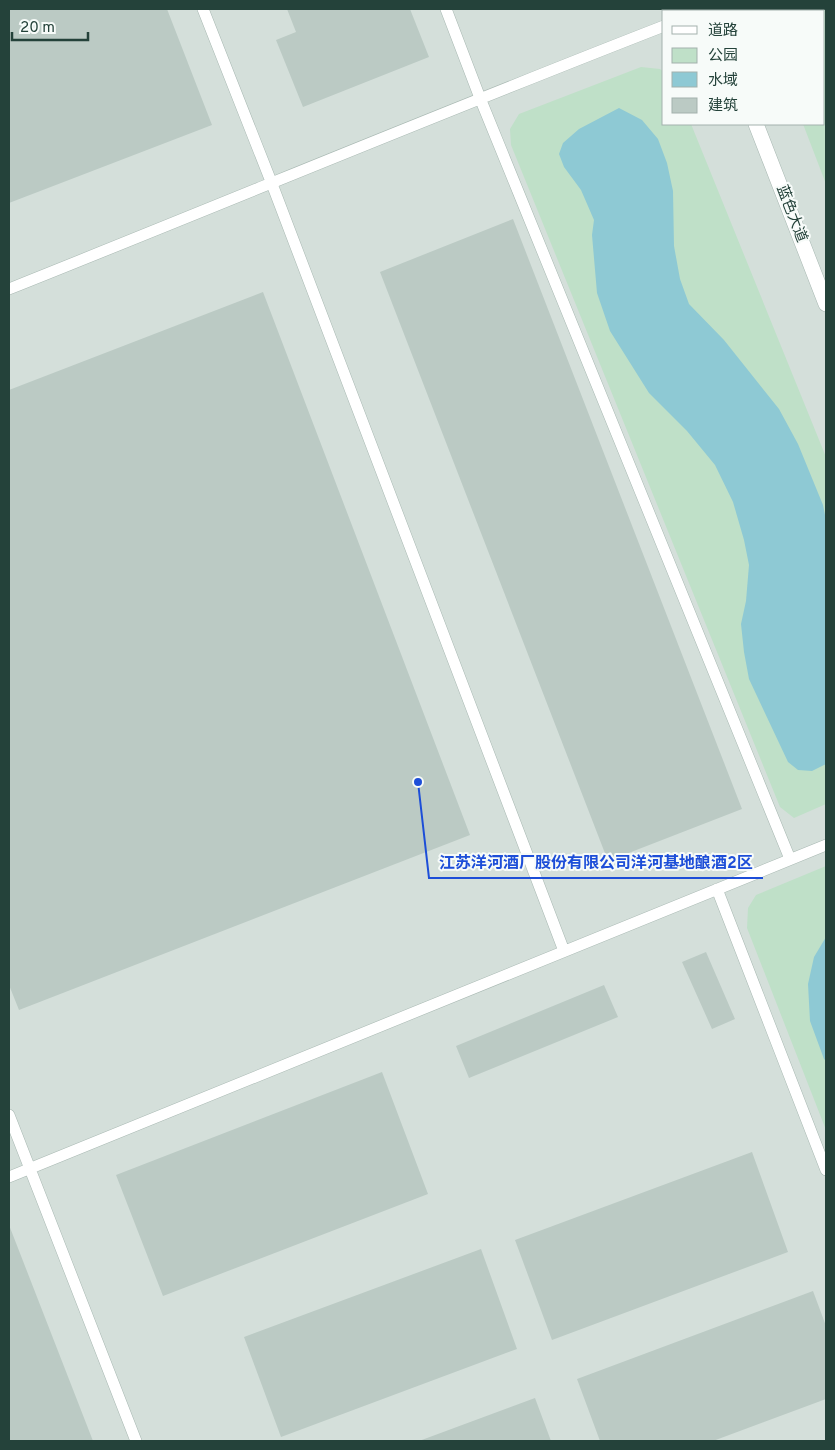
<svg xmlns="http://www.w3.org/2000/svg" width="835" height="1450" font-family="Overpass,'Noto Sans SC',sans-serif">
<rect width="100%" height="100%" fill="#e6efeb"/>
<!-- built -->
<path fill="#d4dfda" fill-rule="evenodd" d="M 9,9 L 826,9 L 826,1441 L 9,1441 ZM 664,11 L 824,11 L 824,124 L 664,124 Z"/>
<!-- green -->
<path fill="#bfe0c8" d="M 786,9 L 826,9 L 826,184 L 803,124 L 824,124 L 824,11 L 785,11 Z
M 641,67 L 660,69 L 664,72 L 664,124 L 691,124 L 826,457 L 826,804 L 794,818 L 780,807 L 511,145 L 510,129 L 519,114 Z
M 826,866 L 826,1130 L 747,928 L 748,908 L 756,895 Z"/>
<!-- water -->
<path fill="#8ec9d4" d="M 619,108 L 642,120 L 658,139 L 667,163 L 673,191 L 674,246 L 680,279 L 689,304 L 724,340 L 779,409 L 798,444 L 823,505 L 826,520 L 826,764 L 812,771 L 798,770 L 788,762 L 749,679 L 744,652 L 741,624 L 746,601 L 749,565 L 744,540 L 733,502 L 715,465 L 687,431 L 649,393 L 610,331 L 597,293 L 592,235 L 594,220 L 581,190 L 564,167 L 559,154 L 563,143 L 579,129 Z
M 826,937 L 826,1061 L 824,1059 L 810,1021 L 808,984 L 814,957 Z"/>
<!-- building -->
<path fill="#bbcac4" d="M 9,9 L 167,9 L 212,125 L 9,203 Z
M 287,9 L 410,9 L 429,57 L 303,107 L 276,40 L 296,32 Z
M 513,219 L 742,809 L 608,861 L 380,272 Z
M 263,292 L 470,835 L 19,1010 L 9,985 L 9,390 Z
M 706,952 L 735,1019 L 712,1029 L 682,962 Z
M 604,985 L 618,1017 L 469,1078 L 456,1046 Z
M 382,1072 L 428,1194 L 163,1296 L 116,1175 Z
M 752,1152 L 788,1252 L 552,1340 L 515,1240 Z
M 9,1225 L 93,1441 L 9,1441 Z
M 481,1249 L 517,1349 L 281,1437 L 244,1337 Z
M 813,1291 L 826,1326 L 826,1399 L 713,1441 L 600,1441 L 577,1379 Z
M 535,1398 L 551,1441 L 419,1441 Z"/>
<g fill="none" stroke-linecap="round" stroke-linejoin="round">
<!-- service casing -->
<g stroke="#a8b8b2" stroke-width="12">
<path id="service" d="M 203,9 L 272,184 L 564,951
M 446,9 L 480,98 L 790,859
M 9,289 C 227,202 445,111 664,26
M 717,889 L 826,1170
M 9,1115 L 136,1441
M 9,1177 L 826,845"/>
</g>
<!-- minor casing -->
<g stroke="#a8b8b2" stroke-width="16">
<path id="minor" d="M 711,9 L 711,11
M 756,124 L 826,304"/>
</g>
<!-- service -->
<use href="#service" stroke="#fff" stroke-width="11"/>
<!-- minor -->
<use href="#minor" stroke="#fff" stroke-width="15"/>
</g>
<g text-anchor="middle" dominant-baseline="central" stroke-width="4" stroke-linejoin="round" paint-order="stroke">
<!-- street labels -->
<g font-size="15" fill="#24423a" stroke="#f7fbf9">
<text transform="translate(791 214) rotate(69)">蓝色大道</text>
</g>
</g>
<!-- callouts -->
<path fill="none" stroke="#1d4ed8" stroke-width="2" d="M418 782L429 878H763"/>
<circle fill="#1d4ed8" stroke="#f7fbf9" stroke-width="2" cx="418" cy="782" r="5"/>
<g font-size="16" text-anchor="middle" font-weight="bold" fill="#1d4ed8" stroke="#f7fbf9" stroke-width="4" stroke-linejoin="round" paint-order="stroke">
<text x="596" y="868">江苏洋河酒厂股份有限公司洋河基地酿酒2区</text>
</g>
<!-- border -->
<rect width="835" height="1450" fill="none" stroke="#24423a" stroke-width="20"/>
<!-- legend -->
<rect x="662" y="10" width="162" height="115" fill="#f7fbf9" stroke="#a3b1ad"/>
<rect x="672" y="26" width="25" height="8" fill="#ffffff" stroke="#a3b1ad"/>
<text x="708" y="35" font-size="15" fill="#24423a">道路</text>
<rect x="672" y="48" width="25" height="15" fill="#bfe0c8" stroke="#a3b1ad"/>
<text x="708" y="60" font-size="15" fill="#24423a">公园</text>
<rect x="672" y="72" width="25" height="15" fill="#8ec9d4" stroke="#a3b1ad"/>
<text x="708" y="85" font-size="15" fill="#24423a">水域</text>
<rect x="672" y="98" width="25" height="15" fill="#bbcac4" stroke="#a3b1ad"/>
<text x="708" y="110" font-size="15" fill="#24423a">建筑</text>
<!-- scale -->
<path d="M12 32v8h76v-8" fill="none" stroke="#24423a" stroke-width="2.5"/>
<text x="20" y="32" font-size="15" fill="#24423a" stroke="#f7fbf9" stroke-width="4" paint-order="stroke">20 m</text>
</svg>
